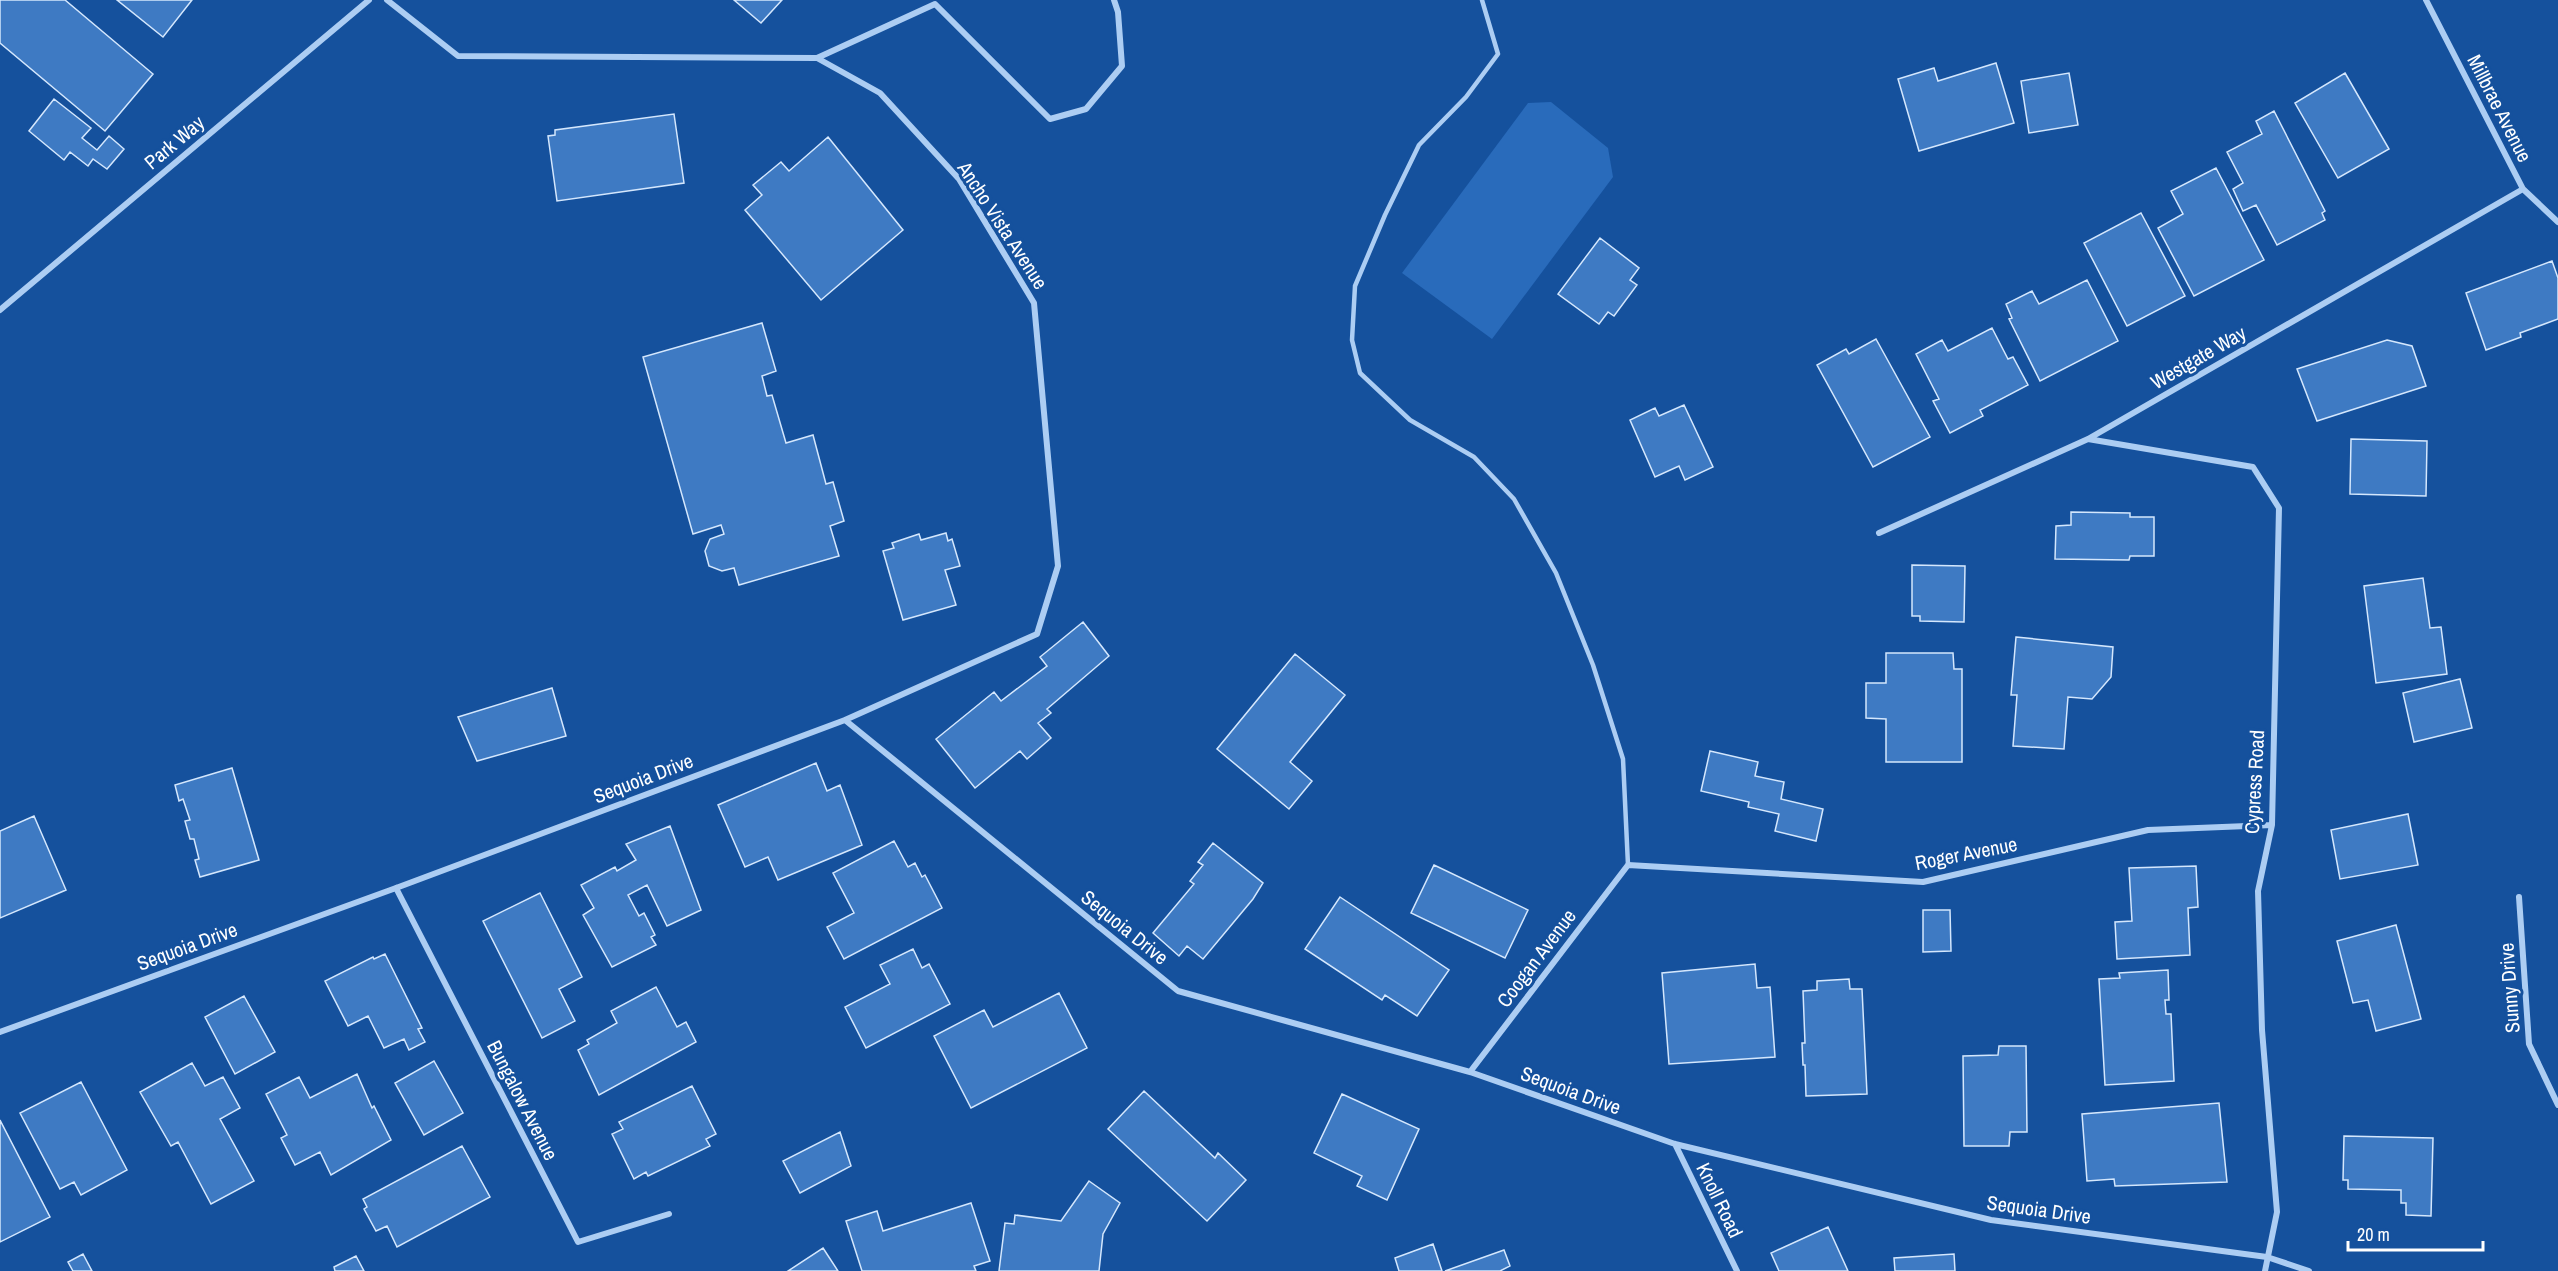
<svg xmlns="http://www.w3.org/2000/svg" width="2558" height="1271" font-family="'Archivo Narrow',sans-serif">
<rect width="100%" height="100%" fill="#15519d"/>
<!-- green -->
<path fill="#296bbb" d="M 1551,102 L 1608,148 L 1613,177 L 1492,339 L 1402,273 L 1528,103 Z"/>
<!-- building -->
<path fill="#3e7ac3" stroke="#d4e7fd" stroke-width="1.5" d="M 0,0 L 65,0 L 153,74 L 105,131 L 0,43 Z
M 117,0 L 192,0 L 163,37 Z
M 734,0 L 782,0 L 761,23 Z
M 1996,63 L 2014,123 L 1919,151 L 1898,79 L 1934,68 L 1938,81 Z
M 2069,73 L 2078,125 L 2029,133 L 2021,81 Z
M 2345,73 L 2389,149 L 2338,178 L 2295,103 Z
M 54,99 L 91,128 L 82,138 L 97,150 L 109,136 L 124,149 L 107,169 L 93,159 L 88,166 L 70,152 L 64,160 L 29,131 Z
M 2274,111 L 2325,211 L 2322,213 L 2325,220 L 2277,245 L 2256,205 L 2243,211 L 2233,189 L 2243,183 L 2227,152 L 2262,134 L 2256,121 Z
M 674,114 L 684,183 L 557,201 L 548,136 L 555,135 L 555,130 Z
M 828,137 L 903,230 L 821,300 L 745,210 L 762,195 L 753,185 L 781,162 L 789,171 Z
M 2216,168 L 2264,260 L 2194,296 L 2158,228 L 2183,214 L 2171,191 Z
M 2141,213 L 2185,296 L 2127,326 L 2084,243 Z
M 1600,238 L 1639,268 L 1630,280 L 1637,285 L 1614,316 L 1608,312 L 1599,324 L 1558,294 Z
M 2552,261 L 2558,278 L 2558,319 L 2520,333 L 2521,337 L 2486,350 L 2466,293 Z
M 2087,280 L 2118,341 L 2040,381 L 2009,319 L 2012,318 L 2006,304 L 2032,291 L 2039,304 Z
M 762,323 L 776,371 L 762,376 L 767,396 L 772,395 L 786,443 L 813,435 L 826,484 L 833,482 L 844,521 L 830,526 L 839,556 L 739,585 L 734,568 L 722,571 L 709,566 L 705,551 L 710,539 L 724,534 L 721,525 L 693,534 L 643,357 Z
M 1992,328 L 2008,359 L 2013,357 L 2028,385 L 1980,410 L 1983,416 L 1950,433 L 1933,401 L 1939,399 L 1916,354 L 1942,340 L 1948,351 Z
M 1876,339 L 1930,437 L 1873,467 L 1817,365 L 1846,349 L 1849,354 Z
M 2387,340 L 2412,346 L 2426,386 L 2317,421 L 2297,369 Z
M 1684,405 L 1713,467 L 1685,480 L 1679,466 L 1655,477 L 1630,420 L 1655,408 L 1659,416 Z
M 2351,439 L 2427,441 L 2426,496 L 2350,494 Z
M 2071,512 L 2130,513 L 2130,517 L 2154,517 L 2154,556 L 2130,556 L 2129,560 L 2055,559 L 2056,526 L 2071,525 Z
M 946,533 L 948,541 L 952,539 L 960,566 L 945,570 L 956,605 L 903,620 L 883,551 L 894,548 L 892,543 L 919,534 L 921,540 Z
M 1912,565 L 1965,566 L 1964,622 L 1920,621 L 1920,616 L 1912,616 Z
M 2423,578 L 2430,628 L 2441,627 L 2447,674 L 2376,683 L 2364,586 Z
M 1083,622 L 1109,656 L 1047,709 L 1051,713 L 1038,723 L 1051,738 L 1027,759 L 1020,751 L 975,788 L 936,739 L 994,692 L 1001,701 L 1047,666 L 1040,657 Z
M 2016,637 L 2113,647 L 2111,677 L 2092,699 L 2068,697 L 2064,749 L 2013,746 L 2017,695 L 2011,695 Z
M 1886,653 L 1953,653 L 1954,669 L 1962,669 L 1962,762 L 1886,762 L 1886,719 L 1866,718 L 1866,683 L 1886,683 Z
M 1295,654 L 1345,695 L 1290,762 L 1312,781 L 1289,809 L 1217,749 Z
M 2460,679 L 2472,728 L 2414,742 L 2403,693 Z
M 552,688 L 566,736 L 477,761 L 458,717 Z
M 1710,751 L 1758,762 L 1755,776 L 1784,782 L 1781,799 L 1823,809 L 1816,841 L 1775,831 L 1779,814 L 1748,807 L 1749,802 L 1701,791 Z
M 816,763 L 827,791 L 840,785 L 862,845 L 778,880 L 768,857 L 745,867 L 718,805 Z
M 232,768 L 259,860 L 200,877 L 195,860 L 199,859 L 194,839 L 190,839 L 185,821 L 190,820 L 183,799 L 179,801 L 175,785 Z
M 2408,814 L 2418,865 L 2340,879 L 2331,830 Z
M 34,816 L 66,890 L 0,918 L 0,831 Z
M 670,826 L 701,910 L 667,926 L 647,885 L 628,895 L 639,916 L 644,913 L 655,935 L 651,937 L 656,945 L 612,967 L 583,915 L 594,908 L 581,885 L 615,867 L 617,871 L 636,860 L 626,844 Z
M 894,841 L 908,867 L 915,863 L 922,877 L 925,875 L 942,908 L 844,959 L 827,927 L 854,913 L 833,873 Z
M 1213,843 L 1263,883 L 1253,899 L 1203,959 L 1187,946 L 1179,956 L 1153,933 L 1194,884 L 1190,881 L 1203,865 L 1198,862 Z
M 1434,865 L 1528,910 L 1505,958 L 1411,913 Z
M 2196,866 L 2198,907 L 2188,908 L 2190,955 L 2117,959 L 2115,922 L 2132,921 L 2129,868 Z
M 540,893 L 582,977 L 559,989 L 575,1021 L 542,1038 L 483,921 Z
M 1340,897 L 1449,970 L 1417,1016 L 1385,995 L 1382,1000 L 1305,949 Z
M 1923,910 L 1950,910 L 1951,951 L 1923,952 Z
M 2396,925 L 2421,1019 L 2376,1031 L 2368,1000 L 2353,1003 L 2337,941 Z
M 913,949 L 922,968 L 929,964 L 950,1004 L 866,1048 L 845,1007 L 890,984 L 880,965 Z
M 385,954 L 422,1028 L 418,1029 L 425,1042 L 409,1050 L 404,1039 L 384,1048 L 368,1016 L 348,1026 L 325,981 L 373,957 L 374,959 Z
M 1755,964 L 1757,988 L 1770,987 L 1775,1057 L 1669,1064 L 1662,973 Z
M 2168,970 L 2169,1000 L 2165,1000 L 2166,1014 L 2171,1014 L 2174,1081 L 2105,1085 L 2099,979 L 2120,978 L 2119,973 Z
M 1849,979 L 1850,989 L 1862,989 L 1867,1094 L 1806,1096 L 1805,1065 L 1803,1065 L 1802,1043 L 1805,1043 L 1803,991 L 1817,990 L 1817,981 Z
M 656,987 L 677,1027 L 686,1022 L 696,1042 L 599,1095 L 578,1050 L 589,1044 L 587,1040 L 617,1023 L 611,1011 Z
M 1059,993 L 1087,1048 L 971,1108 L 934,1036 L 984,1010 L 993,1027 Z
M 244,996 L 275,1052 L 235,1074 L 205,1017 Z
M 1999,1046 L 2026,1046 L 2027,1132 L 2010,1132 L 2009,1146 L 1964,1146 L 1963,1056 L 1998,1055 Z
M 434,1061 L 463,1113 L 424,1135 L 395,1083 Z
M 192,1063 L 205,1086 L 223,1077 L 240,1108 L 220,1119 L 254,1181 L 211,1204 L 178,1142 L 171,1146 L 140,1092 Z
M 357,1074 L 372,1108 L 374,1106 L 391,1140 L 331,1175 L 320,1152 L 295,1165 L 281,1138 L 287,1135 L 266,1094 L 299,1077 L 310,1098 Z
M 81,1082 L 127,1170 L 81,1195 L 74,1182 L 60,1189 L 20,1113 Z
M 692,1086 L 716,1134 L 706,1139 L 710,1146 L 648,1176 L 646,1172 L 634,1179 L 612,1134 L 623,1129 L 619,1122 Z
M 1144,1091 L 1215,1158 L 1218,1153 L 1246,1180 L 1207,1221 L 1108,1129 Z
M 1342,1094 L 1419,1129 L 1387,1200 L 1357,1186 L 1362,1176 L 1314,1153 Z
M 2219,1103 L 2227,1182 L 2115,1186 L 2114,1179 L 2087,1181 L 2082,1114 Z
M 0,1120 L 50,1217 L 0,1242 Z
M 840,1132 L 851,1166 L 800,1193 L 783,1161 Z
M 2344,1136 L 2433,1138 L 2431,1216 L 2406,1215 L 2406,1203 L 2401,1203 L 2401,1190 L 2348,1189 L 2348,1180 L 2343,1180 Z
M 462,1146 L 490,1197 L 397,1247 L 387,1226 L 376,1231 L 364,1209 L 367,1207 L 363,1199 Z
M 1089,1181 L 1120,1203 L 1103,1234 L 1099,1271 L 999,1271 L 1005,1223 L 1014,1224 L 1015,1215 L 1061,1221 Z
M 971,1203 L 990,1261 L 974,1266 L 976,1271 L 862,1271 L 846,1221 L 877,1211 L 883,1231 Z
M 1828,1227 L 1848,1271 L 1779,1271 L 1771,1253 Z
M 1433,1244 L 1442,1271 L 1399,1271 L 1395,1258 Z
M 823,1248 L 838,1271 L 788,1271 Z
M 1504,1250 L 1510,1266 L 1500,1271 L 1445,1271 Z
M 83,1254 L 92,1271 L 73,1271 L 68,1262 Z
M 1954,1254 L 1955,1271 L 1895,1271 L 1894,1258 Z
M 356,1256 L 364,1271 L 335,1271 L 334,1267 Z"/>
<g fill="none" stroke-linecap="round" stroke-linejoin="round">
<!-- lane -->
<path stroke="#accdf3" stroke-width="4.5" d="M 1482,0 L 1498,54 L 1466,97 L 1419,145 L 1385,215 L 1355,286 L 1352,340 L 1360,373 L 1410,420 L 1474,457 L 1514,499 L 1556,573 L 1593,665 L 1623,759 L 1628,865"/>
<!-- street -->
<path stroke="#accdf3" stroke-width="6" d="M 387,0 L 458,56 L 817,58 L 880,93 L 959,179 L 1034,303 L 1058,566 L 1037,634 L 845,720
M 2426,0 L 2523,189 L 2558,222
M 817,58 L 935,4 L 1050,119 L 1086,109 L 1122,66 L 1118,12 L 1114,0
M 0,310 L 369,0
M 2088,439 L 2253,467 L 2279,508 L 2272,825 L 2258,891 L 2262,1030 L 2277,1212 L 2265,1271
M 1879,533 L 2088,439 L 2523,189
M 396,888 L 578,1242 L 669,1214
M 2519,897 L 2529,1044 L 2558,1105
M 0,1032 L 396,888 L 845,720 L 1178,991 L 1470,1072 L 1675,1144 L 1991,1220 L 2267,1257 L 2309,1271
M 1470,1072 L 1628,865 L 1923,882 L 2148,830 L 2272,825
M 1675,1144 L 1737,1271"/>
</g>
<g text-anchor="middle" dominant-baseline="central" stroke-width="6" stroke-linejoin="round" paint-order="stroke">
<!-- street labels -->
<g font-size="20" fill="#fff" stroke="#15519d">
<text transform="translate(2500 108) rotate(63)">Millbrae Avenue</text>
<text transform="translate(174 142) rotate(-40)">Park Way</text>
<text transform="translate(1003 225) rotate(57)">Ancho Vista Avenue</text>
<text transform="translate(2198 357) rotate(-30)">Westgate Way</text>
<text transform="translate(643 778) rotate(-21)">Sequoia Drive</text>
<text transform="translate(2254 782) rotate(-87)">Cypress Road</text>
<text transform="translate(1966 853) rotate(-11)">Roger Avenue</text>
<text transform="translate(1125 927) rotate(39)">Sequoia Drive</text>
<text transform="translate(187 946) rotate(-20)">Sequoia Drive</text>
<text transform="translate(1536 958) rotate(-53)">Coogan Avenue</text>
<text transform="translate(2509 988) rotate(-94)">Sunny Drive</text>
<text transform="translate(1571 1090) rotate(20)">Sequoia Drive</text>
<text transform="translate(523 1100) rotate(63)">Bungalow Avenue</text>
<text transform="translate(1720 1200) rotate(64)">Knoll Road</text>
<text transform="translate(2039 1209) rotate(8)">Sequoia Drive</text>
</g>
</g>
<!-- scale -->
<path d="M2348 1241v9h135v-9" fill="none" stroke="#ffffff" stroke-width="3"/>
<text x="2357" y="1241" font-size="18" fill="#ffffff" stroke="#15519d" stroke-width="4.5" paint-order="stroke">20 m</text>
</svg>
